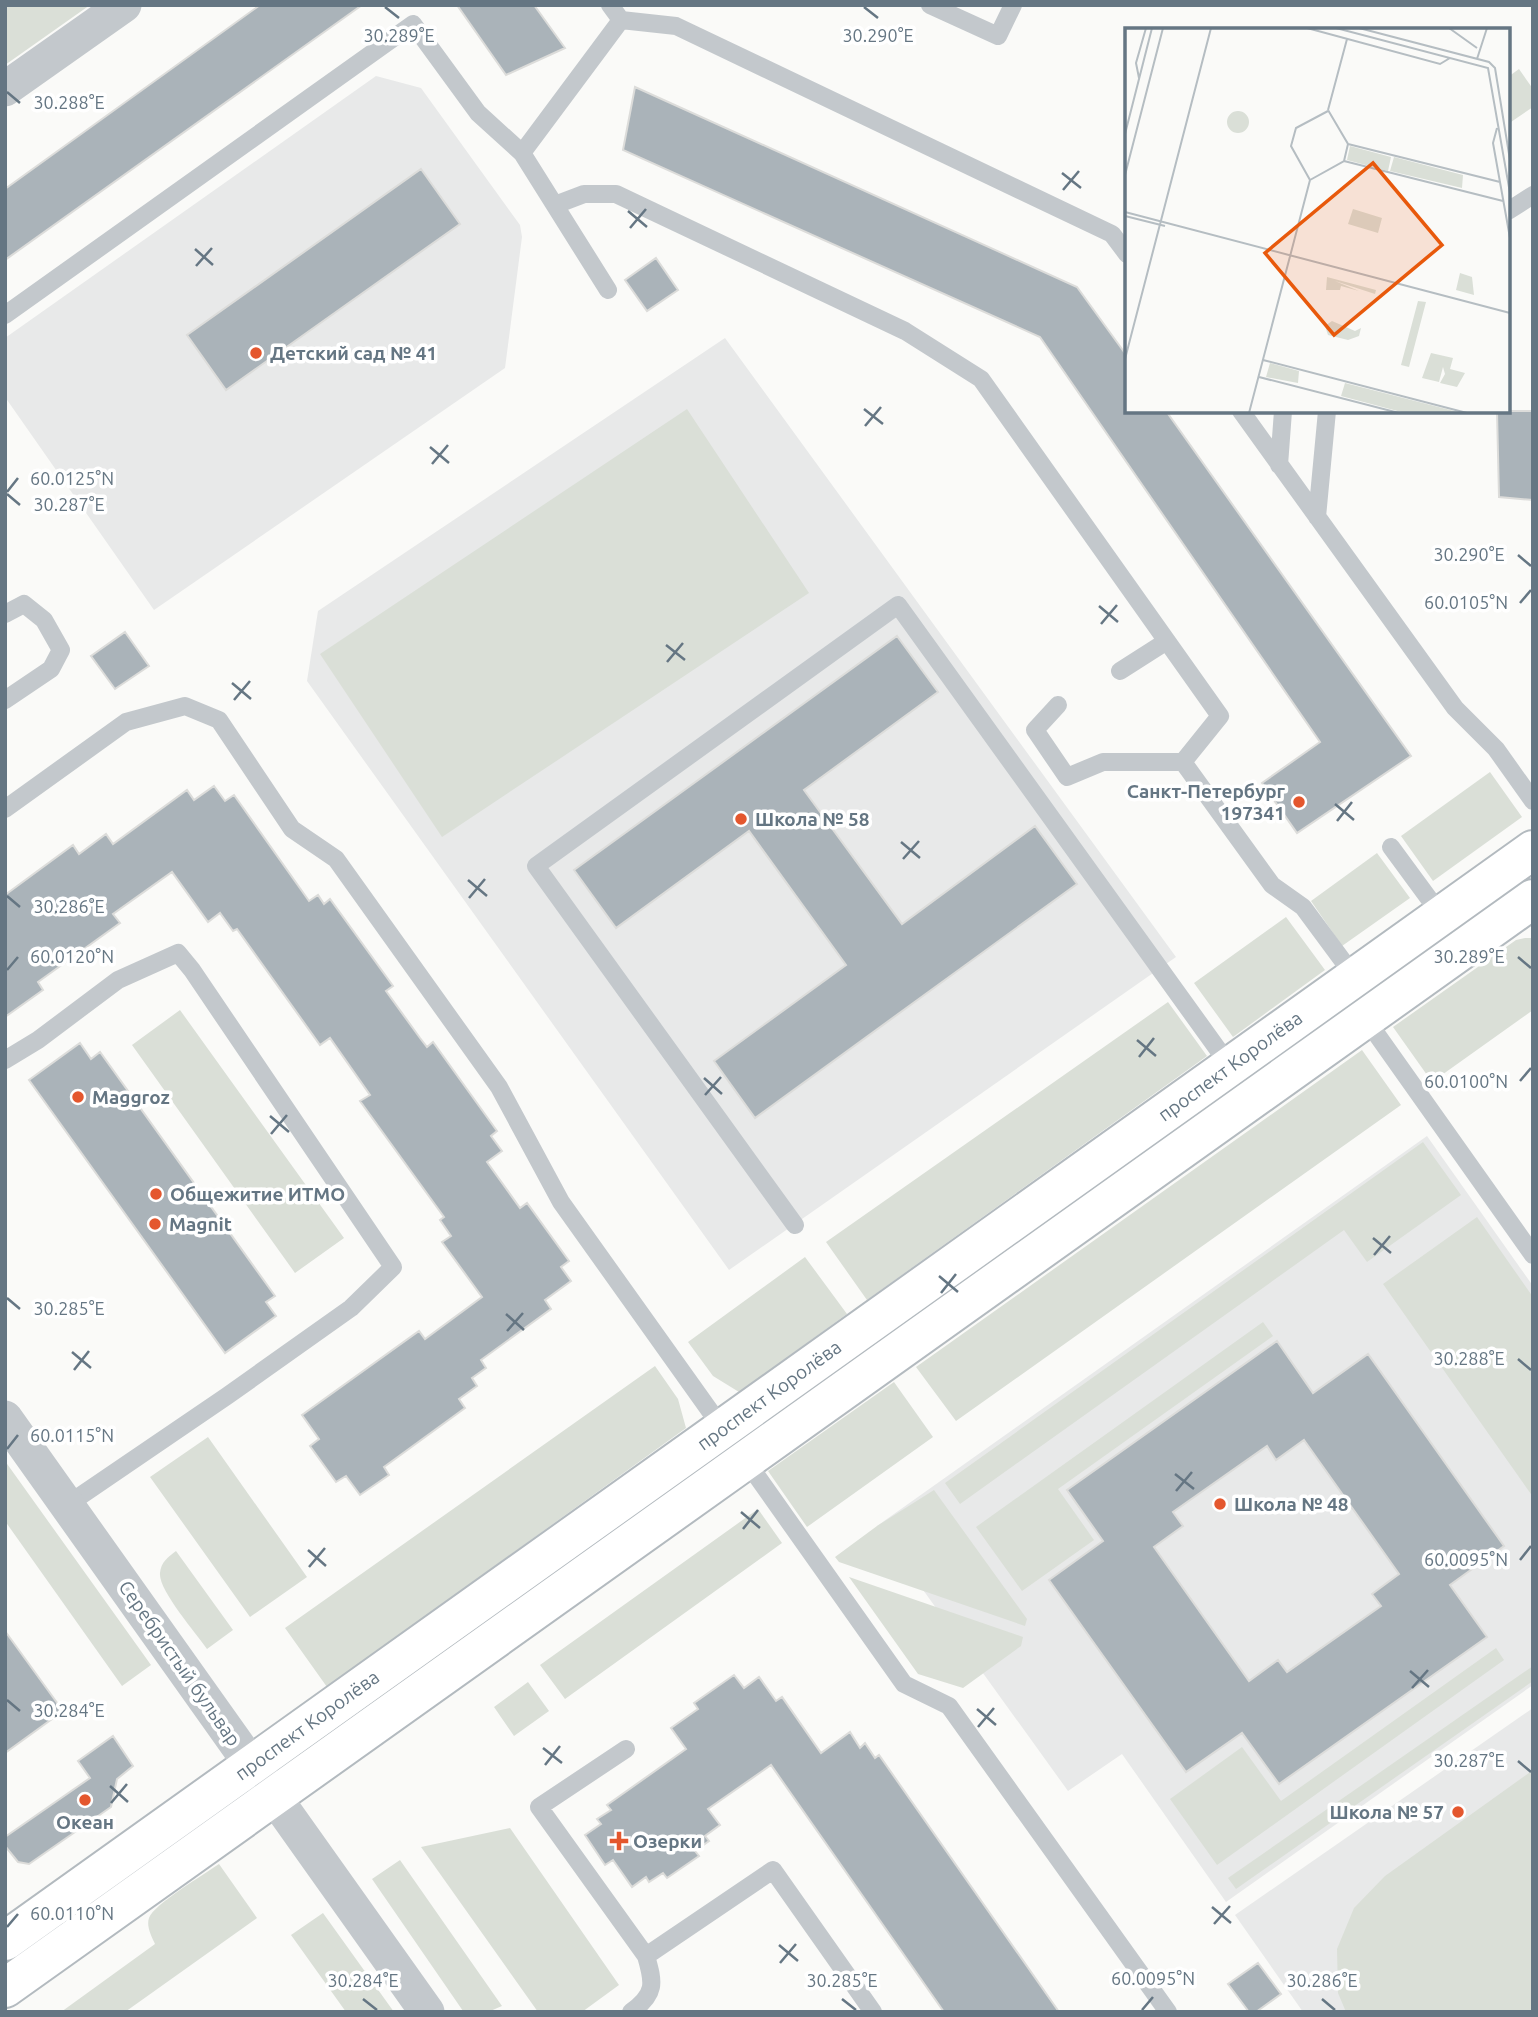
<svg xmlns="http://www.w3.org/2000/svg" width="1538" height="2017" font-family="Ubuntu,sans-serif">
<rect width="100%" height="100%" fill="#fafaf8"/>
<!-- built -->
<path fill="#e8e9e9" d="M 376,76 L 421,88 L 520,225 L 522,237 L 505,368 L 154,610 L 5,397 L 5,338 Z
M 725,338 L 1176,957 L 729,1270 L 307,681 L 318,611 Z
M 1427,1136 L 1533,1286 L 1533,1685 L 1226,1902 L 1122,1754 L 1068,1791 L 877,1526 Z
M 1533,1708 L 1533,2012 L 1303,2012 L 1235,1915 Z"/>
<!-- green -->
<path fill="#dadfd7" d="M 5,5 L 90,5 L 5,65 Z
M 1519,69 L 1533,89 L 1533,107 L 1508,124 L 1508,77 Z
M 687,409 L 809,593 L 442,837 L 320,654 Z
M 1490,772 L 1522,817 L 1433,881 L 1401,836 Z
M 1377,853 L 1410,898 L 1342,946 L 1311,901 Z
M 1286,917 L 1325,970 L 1233,1037 L 1194,983 Z
M 1525,938 L 1533,938 L 1533,1010 L 1432,1082 L 1393,1027 L 1516,940 Z
M 1168,1002 L 1207,1056 L 867,1300 L 826,1242 Z
M 180,1010 L 344,1238 L 295,1273 L 132,1045 Z
M 1362,1050 L 1401,1105 L 956,1421 L 916,1367 Z
M 1423,1142 L 1461,1195 L 1367,1262 L 1344,1230 L 960,1504 L 945,1483 Z
M 1477,1217 L 1533,1297 L 1533,1497 L 1383,1284 Z
M 805,1257 L 847,1314 L 739,1392 L 713,1376 L 688,1342 Z
M 1263,1322 L 1273,1336 L 1058,1489 L 1094,1540 L 1022,1591 L 976,1527 Z
M 655,1366 L 678,1399 L 686,1428 L 327,1687 L 285,1628 Z
M 894,1382 L 933,1437 L 807,1527 L 768,1471 Z
M 208,1437 L 307,1577 L 250,1617 L 150,1477 Z
M 5,1461 L 151,1665 L 122,1686 L 5,1521 Z
M 934,1490 L 1027,1619 L 1025,1626 L 839,1562 L 835,1557 L 877,1526 Z
M 758,1509 L 782,1543 L 565,1699 L 540,1665 Z
M 176,1551 L 233,1630 L 207,1649 C 196,1633 158,1590 160,1573 C 161,1562 168,1557 176,1551 Z
M 849,1577 L 1023,1637 L 1021,1646 L 963,1688 L 918,1674 Z
M 1496,1648 L 1504,1660 L 1217,1865 L 1170,1799 L 1242,1747 L 1281,1801 Z
M 1533,1666 L 1533,1681 L 1236,1889 L 1228,1878 Z
M 528,1682 L 549,1711 L 514,1736 L 494,1707 Z
M 1533,1770 L 1533,2012 L 1346,2012 L 1338,1993 L 1337,1949 L 1354,1908 L 1385,1876 Z
M 510,1828 L 619,1985 L 582,2012 L 538,2012 L 421,1847 Z
M 400,1860 L 502,2006 L 488,2012 L 463,2011 L 372,1879 Z
M 219,1864 L 257,1918 L 125,2012 L 61,2012 L 155,1944 C 152,1937 146,1927 149,1918 C 154,1904 205,1874 219,1864 Z
M 323,1913 L 394,2012 L 346,2012 L 291,1935 Z"/>
<!-- building -->
<path fill="#aab3b9" stroke="#dcdcda" stroke-width="2" fill-rule="evenodd" d="M 260,5 L 362,5 L 5,260 L 5,189 Z
M 457,5 L 534,5 L 565,48 L 506,75 Z
M 635,87 L 1077,287 L 1127,356 L 1127,411 L 1166,411 L 1411,756 L 1297,833 L 1262,783 L 1320,742 L 1040,337 L 623,150 Z
M 421,169 L 460,224 L 226,390 L 187,335 Z
M 656,258 L 678,290 L 647,311 L 625,280 Z
M 1497,411 L 1533,411 L 1533,500 L 1499,497 Z
M 125,632 L 149,666 L 115,689 L 91,656 Z
M 897,636 L 938,692 L 804,790 L 902,924 L 1035,826 L 1077,884 L 755,1118 L 714,1061 L 846,965 L 749,831 L 616,928 L 574,870 Z
M 214,786 L 225,801 L 234,795 L 309,901 L 318,895 L 324,904 L 330,899 L 393,986 L 386,991 L 420,1038 L 427,1047 L 433,1042 L 497,1131 L 491,1136 L 502,1151 L 487,1162 L 520,1208 L 527,1203 L 569,1261 L 561,1267 L 571,1281 L 545,1300 L 551,1309 L 481,1360 L 486,1368 L 472,1378 L 477,1386 L 459,1399 L 465,1408 L 384,1467 L 389,1475 L 360,1495 L 346,1476 L 336,1482 L 310,1446 L 319,1439 L 302,1415 L 419,1331 L 425,1339 L 482,1297 L 442,1242 L 451,1236 L 440,1220 L 444,1217 L 360,1101 L 370,1095 L 330,1038 L 320,1045 L 237,929 L 233,931 L 220,913 L 208,922 L 172,872 L 113,914 L 120,923 L 38,982 L 43,990 L 5,1017 L 5,895 L 73,845 L 79,854 L 106,834 L 113,844 L 187,790 L 194,800 Z
M 80,1043 L 91,1059 L 100,1052 L 275,1296 L 266,1302 L 276,1316 L 225,1353 L 29,1080 Z
M 1277,1341 L 1313,1393 L 1368,1354 L 1504,1546 L 1450,1585 L 1487,1637 L 1279,1784 L 1242,1733 L 1186,1772 L 1049,1580 L 1103,1541 L 1067,1490 ZM 1304,1440 L 1399,1574 L 1372,1594 L 1381,1606 L 1287,1672 L 1278,1660 L 1249,1681 L 1154,1547 L 1183,1526 L 1173,1512 L 1267,1446 L 1276,1460 Z
M 5,1631 L 63,1711 L 5,1753 Z
M 734,1675 L 744,1688 L 759,1677 L 776,1701 L 782,1697 L 821,1753 L 850,1732 L 860,1748 L 865,1743 L 875,1758 L 879,1755 L 1059,2012 L 944,2012 L 771,1765 L 708,1809 L 720,1825 L 705,1836 L 709,1841 L 695,1851 L 699,1856 L 667,1878 L 663,1873 L 649,1882 L 646,1877 L 632,1887 L 613,1860 L 605,1865 L 585,1835 L 601,1824 L 597,1819 L 611,1810 L 607,1805 L 686,1749 L 671,1728 L 698,1709 L 694,1703 Z
M 113,1736 L 133,1766 L 117,1779 L 111,1807 L 29,1864 L 18,1862 L 5,1846 L 5,1837 L 90,1778 L 78,1761 Z
M 1258,1963 L 1281,1994 L 1256,2012 L 1249,2012 L 1228,1984 Z"/>
<g fill="none" stroke-linecap="round" stroke-linejoin="round">
<!-- secondary casing -->
<g stroke="#b3babf" stroke-width="42">
<path id="secondary" d="M 5,1941 L 1533,850
M 5,1988 L 1533,899"/>
</g>
<!-- lane -->
<path stroke="#c3c8cc" stroke-width="18" d="M 610,5 L 621,20 L 676,26 L 1112,234 L 1127,254
M 930,5 L 998,36 L 1013,5
M 555,205 L 584,194 L 616,194 L 905,331 L 981,379 L 1220,716 L 1183,762
M 1508,211 L 1533,195
M 608,290 L 522,153 L 621,20
M 5,315 L 413,24 L 478,113 L 522,153
M 1241,411 L 1455,708 L 1496,749 L 1533,801
M 1279,465 L 1283,411
M 1317,517 L 1327,411
M 5,614 L 24,604 L 44,620 L 61,650 L 51,669 L 5,700
M 1120,671 L 1167,641
M 1058,705 L 1035,730 L 1067,777 L 1103,762 L 1183,762
M 1183,762 L 1272,885 L 1303,907 L 1357,980
M 5,809 L 126,722 L 185,706 L 219,720 L 292,829 L 336,859 L 499,1087 L 561,1202 L 725,1432
M 1391,847 L 1441,915
M 1363,1015 L 1533,1255
M 5,1060 L 38,1040 L 118,980 L 178,953 L 192,970 L 393,1267 L 351,1308 L 227,1396 L 67,1505
M 795,1225 L 536,866 L 898,605 L 1232,1069
M 744,1458 L 904,1684 L 949,1706 L 1168,2012
M 626,1749 L 539,1807 L 646,1956
M 631,2012 C 656,1994 654,1983 646,1956 L 773,1870 L 873,2012"/>
<!-- street -->
<path stroke="#c3c8cc" stroke-width="35" d="M 5,89 L 124,5
M 5,1418 L 427,2012"/>
<!-- secondary -->
<use href="#secondary" stroke="#fff" stroke-width="38"/>
</g>
<!-- ticks -->
<path fill="none" stroke="#657683" stroke-width="2.5" d="M 385,7 L 399,18M 864,7 L 878,18M 7,92 L 20,103M 1062,173 L 1081,188M 1063,190 L 1079,171M 628,211 L 647,227M 630,228 L 646,209M 195,249 L 213,265M 196,266 L 212,248M 864,409 L 883,424M 865,426 L 881,407M 430,447 L 449,463M 432,464 L 448,445M 7,492 L 18,478M 7,494 L 20,505M 1518,555 L 1531,566M 1520,603 L 1531,590M 1099,606 L 1118,622M 1101,624 L 1117,605M 666,645 L 685,660M 667,662 L 683,643M 232,683 L 251,699M 234,700 L 250,681M 1335,804 L 1354,820M 1337,821 L 1352,802M 901,842 L 920,858M 903,859 L 919,841M 468,880 L 487,896M 7,896 L 20,907M 469,898 L 485,879M 1518,957 L 1531,968M 7,970 L 18,957M 1137,1040 L 1156,1056M 1139,1057 L 1154,1038M 704,1078 L 722,1094M 1520,1081 L 1531,1068M 705,1095 L 721,1077M 270,1116 L 289,1132M 271,1134 L 287,1115M 1373,1238 L 1391,1253M 1374,1255 L 1390,1236M 939,1276 L 958,1292M 941,1293 L 956,1274M 7,1298 L 20,1309M 506,1314 L 524,1330M 507,1331 L 523,1313M 72,1352 L 91,1368M 1518,1359 L 1531,1370M 74,1370 L 89,1351M 7,1449 L 18,1435M 1175,1474 L 1194,1489M 1176,1491 L 1192,1472M 741,1512 L 760,1528M 743,1529 L 758,1510M 308,1550 L 326,1566M 1520,1560 L 1531,1546M 309,1567 L 325,1548M 1410,1671 L 1429,1687M 1412,1688 L 1428,1670M 7,1700 L 20,1711M 977,1709 L 996,1725M 978,1727 L 994,1708M 543,1748 L 562,1763M 1518,1761 L 1531,1772M 545,1765 L 560,1746M 110,1786 L 128,1802M 111,1803 L 127,1784M 1212,1907 L 1231,1923M 1214,1924 L 1230,1906M 7,1927 L 18,1914M 779,1945 L 798,1961M 780,1963 L 796,1944M 363,1999 L 377,2010M 842,1999 L 856,2010M 1322,1999 L 1335,2010M 1142,2010 L 1153,1997"/>
<!-- markers -->
<g fill="#e4572e" stroke="#fff" stroke-width="2.5">
<circle cx="256" cy="353" r="7"/>
<circle cx="1299" cy="802" r="7"/>
<circle cx="741" cy="819" r="7"/>
<circle cx="78" cy="1097" r="7"/>
<circle cx="156" cy="1194" r="7"/>
<circle cx="155" cy="1224" r="7"/>
<circle cx="1220" cy="1504" r="7"/>
<circle cx="85" cy="1800" r="7"/>
<circle cx="1458" cy="1812" r="7"/>
<path d="M615.5 1830.5h7v7h7v7h-7v7h-7v-7h-7v-7h7z"/>
</g>
<g text-anchor="middle" dominant-baseline="central" stroke-width="7" stroke-linejoin="round" paint-order="stroke">
<!-- poi labels -->
<g font-size="19" font-weight="bold" fill="#657683" stroke="#fff" text-anchor="start">
<text x="270" y="353">Детский сад № 41</text>
<text x="1285" y="791" text-anchor="end">Санкт-Петербург<tspan x="1285" dy="22">197341</tspan></text>
<text x="755" y="819">Школа № 58</text>
<text x="92" y="1097">Maggroz</text>
<text x="170" y="1194">Общежитие ИТМО</text>
<text x="169" y="1224">Magnit</text>
<text x="1234" y="1504">Школа № 48</text>
<text x="1444" y="1812" text-anchor="end">Школа № 57</text>
<text x="85" y="1822" text-anchor="middle">Океан</text>
<text x="633" y="1841">Озерки</text>
</g>
<!-- street labels -->
<g font-size="19" fill="#657683" stroke="#fff">
<text transform="translate(1230 1066) rotate(-36)">проспект Королёва</text>
<text transform="translate(769 1395) rotate(-36)">проспект Королёва</text>
<text transform="translate(180 1663) rotate(55)">Серебристый бульвар</text>
<text transform="translate(307 1725) rotate(-36)">проспект Королёва</text>
</g>
</g>
<!-- overview -->
<g transform="translate(1125 28)">
<rect width="385" height="385" fill="#fafaf8"/>
<path d="M102 94a11 11 0 1 1 22 0a11 11 0 1 1-22 0ZM 225,118 L 266,129 L 263,143 L 222,132 ZM 269,129 L 338,147 L 337,160 L 265,143 ZM 228,181 L 257,190 L 253,205 L 223,196 ZM 335,245 L 347,249 L 349,267 L 331,262 ZM 202,249 L 251,262 L 250,266 L 210,253 L 234,263 L 216,258 L 215,262 L 201,262 ZM 293,273 L 301,274 L 284,339 L 276,337 ZM 207,293 L 230,303 L 236,300 L 234,308 L 223,312 L 203,307 L 200,298 ZM 306,325 L 328,330 L 325,341 L 340,345 L 332,359 L 315,355 L 320,346 L 318,339 L 314,354 L 297,350 ZM 145,335 L 174,343 L 173,355 L 141,349 ZM 220,355 L 337,385 L 280,385 L 216,368 Z" fill="#dadfd7"/>
<path fill="none" stroke="#b5bdc2" stroke-width="2" d="M 182,0 L 315,36 L 325,30M 211,0 L 363,40 L 385,165M 234,0 L 364,34 L 370,40 L 385,132M 324,0 L 352,20M 352,31 L 362,0M 14,50 L 11,35 L 21,0M 203,82 L 222,11M 372,100 L 368,115 L 385,210M 0,106 L 27,0M 223,116 L 375,154M 219,133 L 378,173M 0,147 L 38,0M 185,152 L 219,133 L 223,116 L 203,82M 185,152 L 166,118 L 171,100 L 203,83M 0,184 L 385,285M 0,188 L 40,198M 0,331 L 86,0M 138,332 L 342,385M 134,349 L 274,385M 124,385 L 185,152"/>
<path fill="#e8590c" fill-opacity="0.15" stroke="#e8590c" stroke-width="3.5" d="M 248,135 L 317,217 L 209,307 L 140,225 Z"/>
<rect width="385" height="385" fill="none" stroke="#657683" stroke-width="3.5"/>
</g>
<g font-size="18" text-anchor="middle" fill="#657683" stroke="#fff" stroke-width="7" stroke-linejoin="round" paint-order="stroke">
<text x="399" y="42">30.289°E</text>
<text x="878" y="42">30.290°E</text>
<text x="69" y="109">30.288°E</text>
<text x="72" y="485">60.0125°N</text>
<text x="69" y="511">30.287°E</text>
<text x="1469" y="561">30.290°E</text>
<text x="1466" y="609">60.0105°N</text>
<text x="69" y="913">30.286°E</text>
<text x="72" y="963">60.0120°N</text>
<text x="1469" y="963">30.289°E</text>
<text x="1466" y="1088">60.0100°N</text>
<text x="69" y="1315">30.285°E</text>
<text x="1469" y="1365">30.288°E</text>
<text x="72" y="1442">60.0115°N</text>
<text x="1466" y="1566">60.0095°N</text>
<text x="69" y="1717">30.284°E</text>
<text x="1469" y="1767">30.287°E</text>
<text x="72" y="1920">60.0110°N</text>
<text x="1153" y="1985">60.0095°N</text>
<text x="363" y="1987">30.284°E</text>
<text x="842" y="1987">30.285°E</text>
<text x="1322" y="1987">30.286°E</text>
</g>
<!-- border -->
<rect width="1538" height="2017" fill="none" stroke="#657683" stroke-width="14"/>
</svg>
